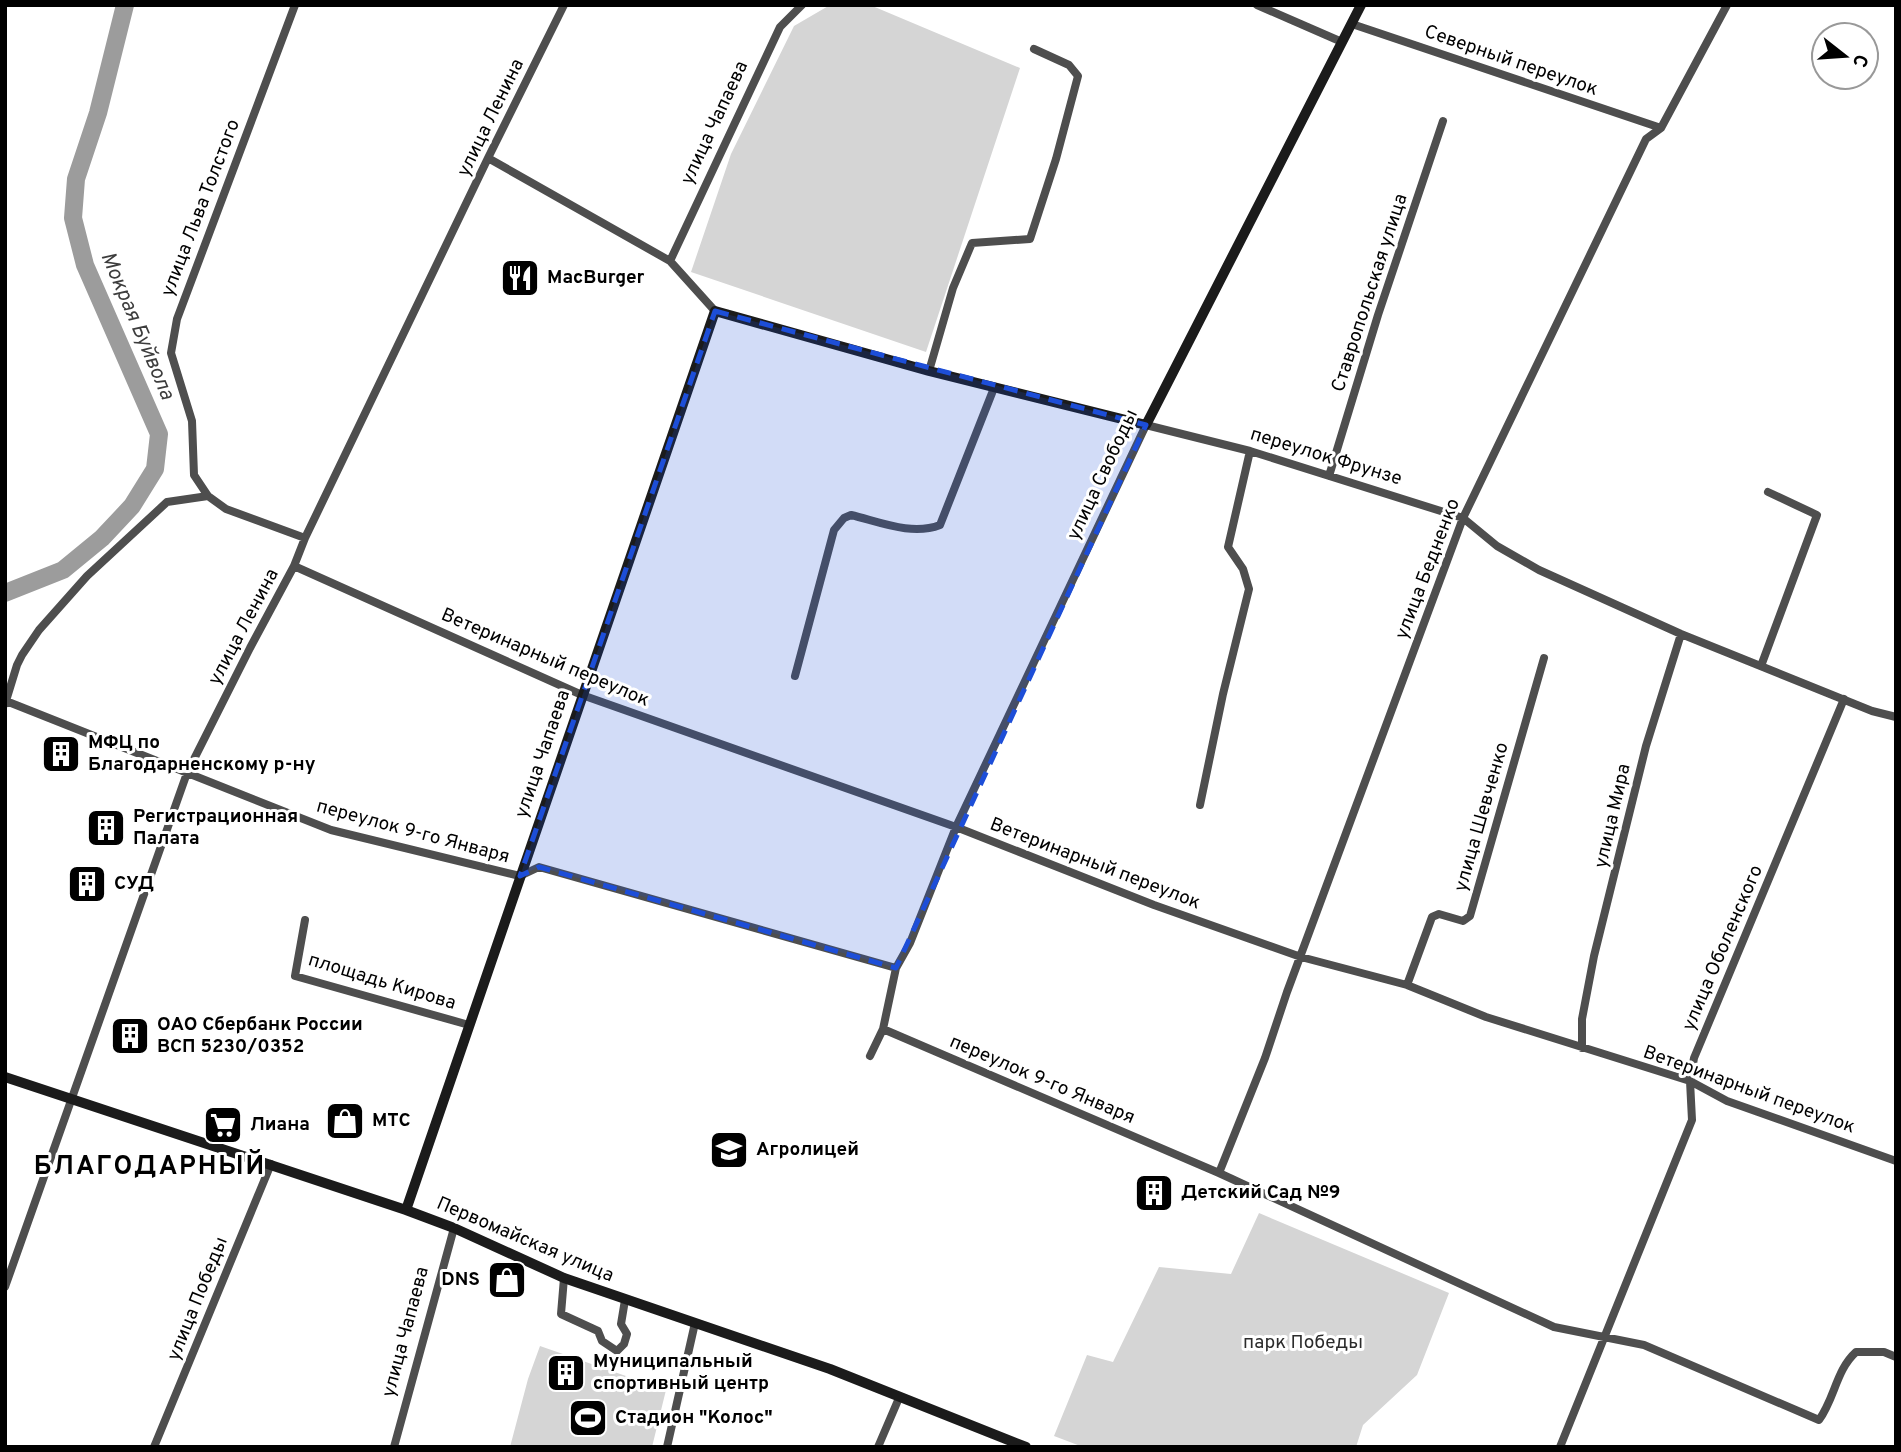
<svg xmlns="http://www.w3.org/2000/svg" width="1901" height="1452" font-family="Overpass,sans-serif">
<rect width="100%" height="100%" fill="#fff"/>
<!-- green -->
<path fill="#d5d5d5" d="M 830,5 L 870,5 L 1020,68 L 926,352 L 691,272 L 731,154 L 794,26 Z
M 1259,1213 L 1449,1293 L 1417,1375 L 1363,1425 L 1356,1447 L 1083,1447 L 1054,1436 L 1087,1355 L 1113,1362 L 1159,1267 L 1231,1274 Z
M 540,1346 L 666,1390 L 652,1447 L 510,1447 L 528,1379 Z"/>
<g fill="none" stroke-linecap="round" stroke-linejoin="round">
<!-- river -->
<path stroke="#9c9c9c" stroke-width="18" d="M 5,593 L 63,570 L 102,538 L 132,506 L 155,469 L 159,434 L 85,265 L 73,218 L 76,179 L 98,113 L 125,5"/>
<!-- street -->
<path stroke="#4e4e4e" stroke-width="8" d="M 295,5 L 177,319 L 171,353 L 192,421 L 194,475 L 208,496 L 226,509 L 305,538
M 1257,5 L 1342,42
M 1352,24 L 1661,128
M 488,158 L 670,261 L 715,311
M 670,261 L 780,27 L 802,5
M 929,371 L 953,288 L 972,243 L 1030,239 L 1056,159 L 1078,76 L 1069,65 L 1034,49
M 1329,476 L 1378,315 L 1443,121
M 294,566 L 582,695 L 956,827 L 1154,905 L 1301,957 L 1407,985 L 1486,1017 L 1690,1081 L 1727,1101 L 1896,1161
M 1761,666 L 1817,515 L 1768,492
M 795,676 L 834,530 L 844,518 L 851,515 C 880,522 912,536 940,525 L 994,388
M 6,701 L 331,830 L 520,876 L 539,867 L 896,968
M 5,704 L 17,665 L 22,655 L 39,630 L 87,576 L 167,502 L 208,496
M 1896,717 L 1872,711 L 1681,634 L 1539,570 L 1497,546 L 1463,518 L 1250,451 L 1146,425 L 956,827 L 910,943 L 896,968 L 883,1029 L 1219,1173 L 1554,1327 L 1644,1345 L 1819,1420 C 1835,1398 1836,1370 1856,1352 L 1884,1352 L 1896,1357
M 1200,805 L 1223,694 L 1249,589 L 1243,569 L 1228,547 L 1250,451
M 305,920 L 295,976 L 469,1025
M 1407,985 L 1432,917 L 1439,914 L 1463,921 L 1470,916 L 1544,658
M 1582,1048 L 1582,1019 L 1594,956 L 1646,746 L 1681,634
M 870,1056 L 883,1029
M 1219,1173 L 1265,1058 L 1287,992 L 1463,518 L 1646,139 L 1661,128 L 1727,5
M 564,1278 L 561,1314 L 598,1331 L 602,1341 L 617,1351 L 624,1344 L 627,1334 L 621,1324 L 625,1300
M 5,1287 L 187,773 L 250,648 L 294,566 L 305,538 L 488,158 L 564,5
M 154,1447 L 271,1164
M 394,1447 L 454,1228
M 667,1447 L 695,1323
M 878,1447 L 899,1398
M 1560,1447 L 1692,1120 L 1690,1081 L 1694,1058 L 1844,699"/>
<!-- secondary -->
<path stroke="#1b1b1b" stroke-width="10" d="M 5,1077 L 406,1210 L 454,1228 L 564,1278 L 830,1369 L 1026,1447
M 406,1210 L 715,311 L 929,371 L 1146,425 L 1361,5"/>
</g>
<!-- marked area -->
<path fill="#1d4ed8" fill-opacity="0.2" stroke="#1d4ed8" stroke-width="5" stroke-dasharray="14 9" stroke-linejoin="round" d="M 715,311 L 1146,425 L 896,968 L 539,867 L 520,876 Z"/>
<!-- icons -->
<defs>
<g id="restaurant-square" transform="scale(2.0125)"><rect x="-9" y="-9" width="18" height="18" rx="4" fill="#000" stroke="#fff"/><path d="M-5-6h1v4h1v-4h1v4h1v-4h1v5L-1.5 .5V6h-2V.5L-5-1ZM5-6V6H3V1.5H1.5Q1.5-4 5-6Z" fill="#fff"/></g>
<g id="building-square" transform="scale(2.0125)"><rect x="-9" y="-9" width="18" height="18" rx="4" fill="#000" stroke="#fff"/><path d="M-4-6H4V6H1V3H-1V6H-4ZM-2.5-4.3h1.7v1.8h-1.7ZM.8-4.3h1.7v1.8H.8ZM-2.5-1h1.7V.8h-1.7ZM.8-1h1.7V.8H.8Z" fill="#fff"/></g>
<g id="shop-square" transform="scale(2.0125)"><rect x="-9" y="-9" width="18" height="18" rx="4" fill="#000" stroke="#fff"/><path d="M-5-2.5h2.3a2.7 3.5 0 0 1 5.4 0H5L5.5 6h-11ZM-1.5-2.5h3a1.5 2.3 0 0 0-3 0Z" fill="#fff"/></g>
<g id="supermarket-square" transform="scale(2.0125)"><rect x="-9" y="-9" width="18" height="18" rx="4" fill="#000" stroke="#fff"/><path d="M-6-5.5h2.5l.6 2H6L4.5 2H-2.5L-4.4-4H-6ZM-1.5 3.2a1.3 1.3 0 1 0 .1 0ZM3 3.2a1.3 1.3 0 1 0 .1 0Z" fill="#fff"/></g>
<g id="university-square" transform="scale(2.0125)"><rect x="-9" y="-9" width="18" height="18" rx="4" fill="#000" stroke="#fff"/><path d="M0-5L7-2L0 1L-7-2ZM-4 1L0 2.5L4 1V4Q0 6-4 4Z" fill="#fff"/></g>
<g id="stadium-square" transform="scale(2.0125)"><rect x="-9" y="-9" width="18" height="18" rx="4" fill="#000" stroke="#fff"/><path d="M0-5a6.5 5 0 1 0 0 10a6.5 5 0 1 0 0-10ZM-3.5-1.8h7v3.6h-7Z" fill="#fff"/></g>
</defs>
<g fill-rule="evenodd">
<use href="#restaurant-square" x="520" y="278"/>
<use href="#building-square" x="61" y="754"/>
<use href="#building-square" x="106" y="828"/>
<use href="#building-square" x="87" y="884"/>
<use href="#building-square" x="130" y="1036"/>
<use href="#shop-square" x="345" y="1121"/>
<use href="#supermarket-square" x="223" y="1125"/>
<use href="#university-square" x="729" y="1150"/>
<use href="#building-square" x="1154" y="1193"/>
<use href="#shop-square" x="507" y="1280"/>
<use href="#building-square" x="566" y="1373"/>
<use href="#stadium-square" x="588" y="1418"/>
</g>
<g text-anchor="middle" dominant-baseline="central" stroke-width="6" stroke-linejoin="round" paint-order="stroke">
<!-- street labels -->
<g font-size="19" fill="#000" stroke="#fff">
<text transform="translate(1511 61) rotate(19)">Северный переулок</text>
<text transform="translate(491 118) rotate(-64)">улица Ленина</text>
<text transform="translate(715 123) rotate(-65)">улица Чапаева</text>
<text transform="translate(201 208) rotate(-69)">улица Льва Толстого</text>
<text transform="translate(1370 293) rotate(-72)">Ставропольская улица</text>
<text transform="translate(1326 457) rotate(17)">переулок Фрунзе</text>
<text transform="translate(1103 475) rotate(-65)">улица Свободы</text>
<text transform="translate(1428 569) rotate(-69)">улица Бедненко</text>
<text transform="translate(244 627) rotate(-62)">улица Ленина</text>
<text transform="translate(545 658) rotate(23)">Ветеринарный переулок</text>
<text transform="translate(543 754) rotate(-71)">улица Чапаева</text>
<text transform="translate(1613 816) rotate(-77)">улица Мира</text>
<text transform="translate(1482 817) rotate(-74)">улица Шевченко</text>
<text transform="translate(413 832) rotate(15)">переулок 9-го Января</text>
<text transform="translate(1095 864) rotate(21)">Ветеринарный переулок</text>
<text transform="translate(1723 948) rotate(-67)">улица Оболенского</text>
<text transform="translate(382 982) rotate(17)">площадь Кирова</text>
<text transform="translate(1042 1080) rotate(23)">переулок 9-го Января</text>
<text transform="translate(1749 1090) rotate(20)">Ветеринарный переулок</text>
<text transform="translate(525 1240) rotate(23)">Первомайская улица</text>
<text transform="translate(198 1299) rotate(-68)">улица Победы</text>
<text transform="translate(406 1332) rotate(-75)">улица Чапаева</text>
</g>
<!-- poi labels -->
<g font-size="19" font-weight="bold" fill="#000" stroke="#fff" text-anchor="start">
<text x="547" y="278">MacBurger</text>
<text x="88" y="743">МФЦ по<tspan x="88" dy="22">Благодарненскому р-ну</tspan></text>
<text x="133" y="817">Регистрационная<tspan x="133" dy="22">Палата</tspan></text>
<text x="114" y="884">СУД</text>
<text x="157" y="1025">ОАО Сбербанк России<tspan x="157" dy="22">ВСП 5230/0352</tspan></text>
<text x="372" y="1121">МТС</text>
<text x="250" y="1125">Лиана</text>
<text x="756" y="1150">Агролицей</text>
<text x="1181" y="1193">Детский Сад №9</text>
<text x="480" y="1280" text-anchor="end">DNS</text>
<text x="593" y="1362">Муниципальный<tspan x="593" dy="22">спортивный центр</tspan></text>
<text x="615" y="1418">Стадион "Колос"</text>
</g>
<!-- park labels -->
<g font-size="19" fill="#2c2c2c" stroke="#fff">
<text x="1303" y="1343">парк Победы</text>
</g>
<!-- water labels -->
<g font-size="21" font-style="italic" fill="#3d3d3d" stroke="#fff">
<text transform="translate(137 326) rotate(67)">Мокрая Буйвола</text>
</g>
<!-- district labels -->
<g font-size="26" font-weight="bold" letter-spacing="2" fill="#000" stroke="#fff">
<text x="150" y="1167">БЛАГОДАРНЫЙ</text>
</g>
</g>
<!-- border -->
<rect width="1901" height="1452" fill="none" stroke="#000000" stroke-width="14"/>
<!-- north arrow -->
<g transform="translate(1845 56) rotate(107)"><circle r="33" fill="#ffffff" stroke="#999999" stroke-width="2"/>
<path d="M0-5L12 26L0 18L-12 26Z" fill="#000000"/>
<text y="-10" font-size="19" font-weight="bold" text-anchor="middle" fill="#000000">С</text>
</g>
</svg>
